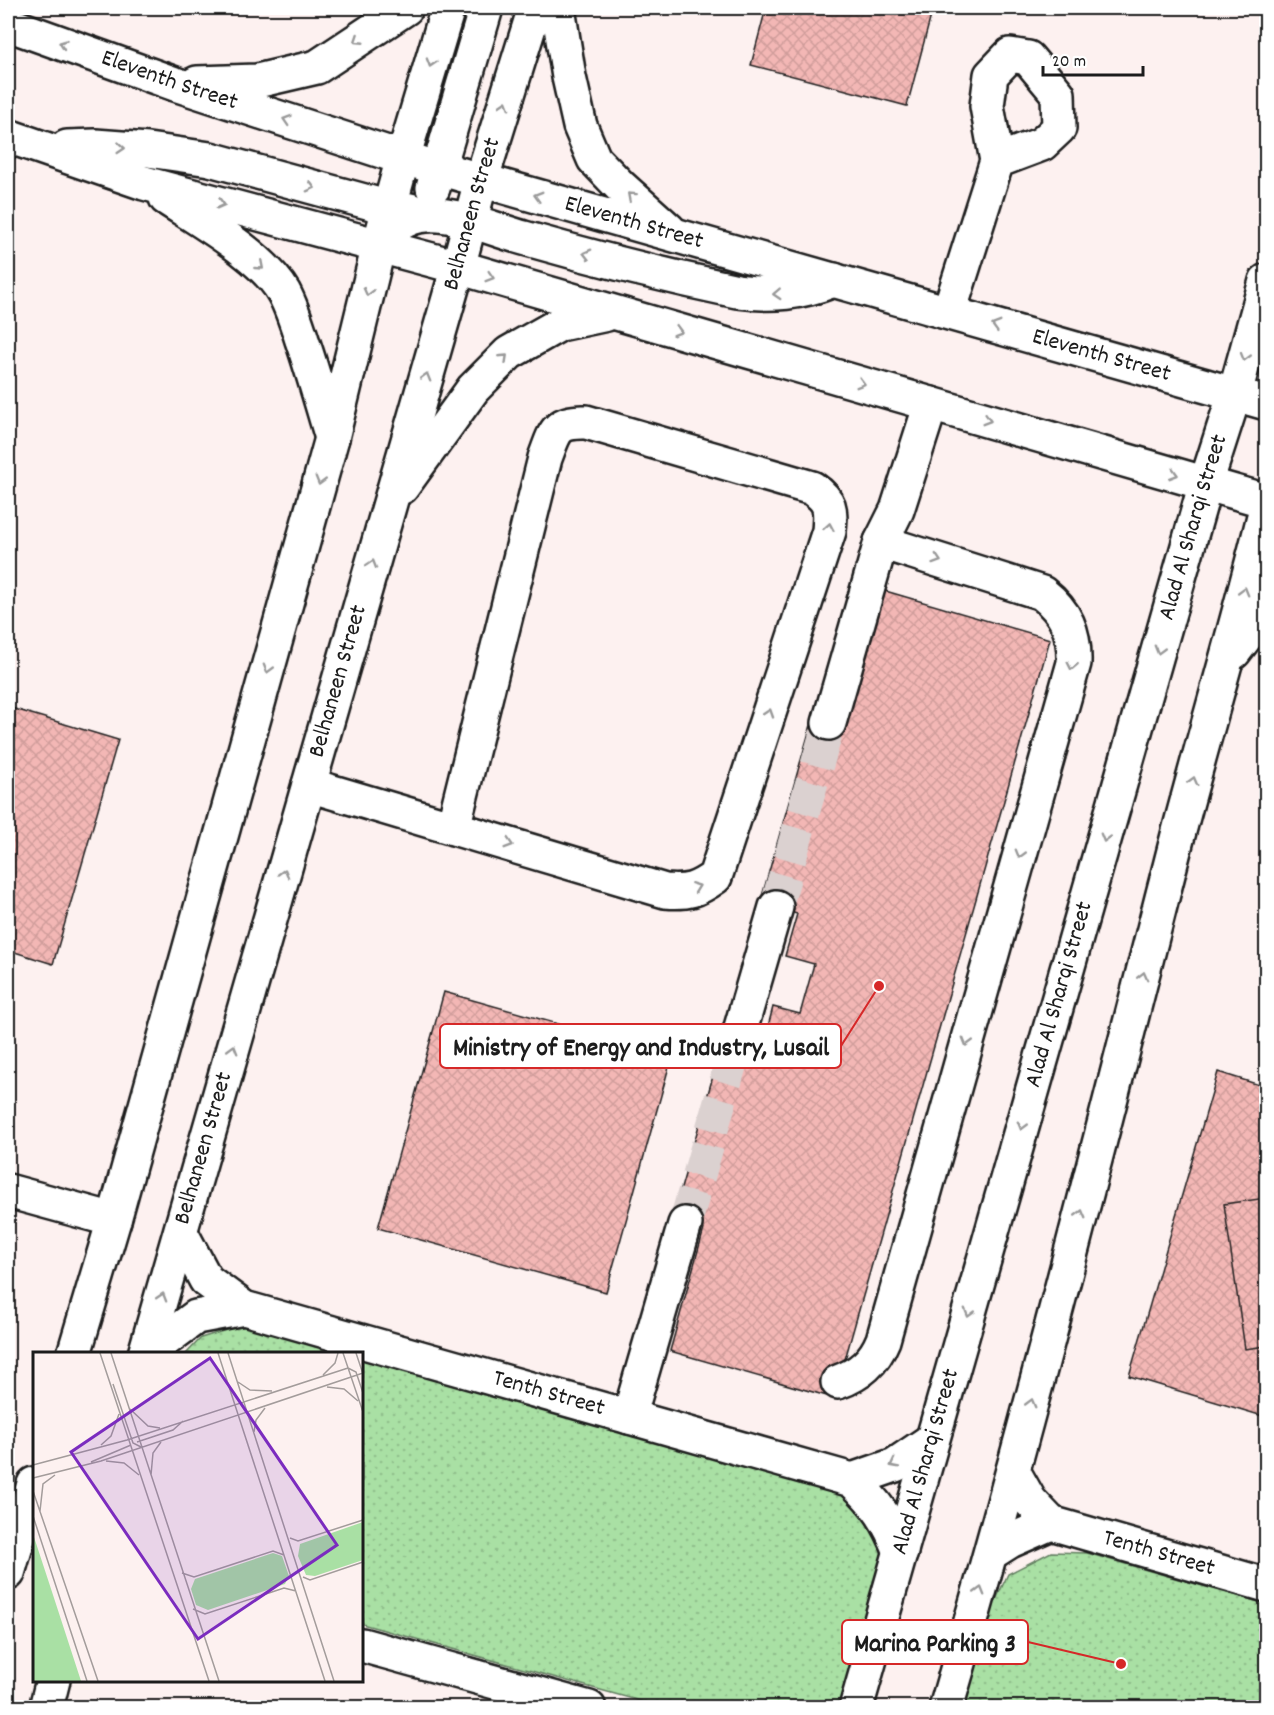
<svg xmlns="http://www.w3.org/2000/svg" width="1274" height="1715" font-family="Dekko,sans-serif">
<defs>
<pattern id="garden-dots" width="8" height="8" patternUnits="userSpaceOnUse" patternTransform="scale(1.5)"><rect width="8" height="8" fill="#a9e0a4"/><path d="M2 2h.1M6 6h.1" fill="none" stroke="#91c08d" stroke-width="1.8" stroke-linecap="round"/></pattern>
<pattern id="building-cross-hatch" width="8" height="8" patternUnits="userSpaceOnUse" patternTransform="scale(1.5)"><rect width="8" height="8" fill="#f3b7b5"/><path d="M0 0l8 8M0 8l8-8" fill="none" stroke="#d09d9b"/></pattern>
</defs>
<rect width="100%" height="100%" fill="#fdf1f0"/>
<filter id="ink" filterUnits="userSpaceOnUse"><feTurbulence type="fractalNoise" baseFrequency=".0167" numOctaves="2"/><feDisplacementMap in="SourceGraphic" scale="12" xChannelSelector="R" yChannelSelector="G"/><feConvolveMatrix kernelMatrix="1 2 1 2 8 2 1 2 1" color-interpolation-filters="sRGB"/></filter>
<g filter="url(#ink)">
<!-- garden -->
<path fill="url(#garden-dots)" stroke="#627e60" stroke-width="1.5" d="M 242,1325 L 345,1354 L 186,1354 L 201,1338 Z
M 362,1358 L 838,1492 L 868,1514 L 888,1548 L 844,1708 L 662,1707 L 362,1624 Z
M 1051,1552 L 1087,1553 L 1266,1604 L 1266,1707 L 964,1708 L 986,1621 L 1008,1574 Z"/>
<!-- building -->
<path fill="url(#building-cross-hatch)" stroke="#1c1c1c" stroke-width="1.5" d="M 766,8 L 933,8 L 907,106 L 751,65 Z
M 882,590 L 1050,639 L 834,1398 L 670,1351 L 704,1229 L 672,1220 L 727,1027 L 765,1038 L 773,1007 L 800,1014 L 814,964 L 785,956 L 797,914 L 760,903 L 813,718 Z
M 8,707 L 118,740 L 53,964 L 8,950 Z
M 444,992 L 672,1056 L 606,1292 L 378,1228 Z
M 1218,1072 L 1266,1087 L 1266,1417 L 1129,1376 Z
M 1266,1198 L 1266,1346 L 1245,1349 L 1224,1204 Z"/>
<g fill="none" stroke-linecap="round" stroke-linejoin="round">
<!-- minor-tunnel -->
<path stroke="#dbd1d0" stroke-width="33" stroke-dasharray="33 16" stroke-linecap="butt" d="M 776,907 L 829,723
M 685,1224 L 740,1031"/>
<!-- minor casing -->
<g stroke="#1c1c1c" stroke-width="38">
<g id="minor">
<path d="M 558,8 L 569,77 L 580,126 L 594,159 L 620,186 L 669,230"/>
<path id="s1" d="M 8,24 L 175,84 L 403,158 L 1266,403"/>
<path d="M 197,83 L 257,81 L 317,67 L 406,8"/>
<path d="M 8,136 L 144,183 L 458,267 L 1266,501"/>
<path d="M 67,147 L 95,146 L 148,150 L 210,159 L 390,208 L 410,210"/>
<path d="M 433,188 L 486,8"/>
<path d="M 166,198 C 201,221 263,256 284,293 C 292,308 297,324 302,340 C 313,372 322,405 332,438"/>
<path d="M 379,245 C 390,228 406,216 427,215 C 457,213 495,230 524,238 C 594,258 666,276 737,291 C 772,296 801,293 834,280"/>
<path d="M 949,312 L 997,161 L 1042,144 L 1059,128 L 1058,94 L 1028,58 L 1010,55 L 991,75 L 987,106 L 997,161"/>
<path d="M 402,487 L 473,389 L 509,353 L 560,324 L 607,314"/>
<path d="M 1234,652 L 1266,610"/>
<path d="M 829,723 L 881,542 L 897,510 L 931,404"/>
<path d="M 309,785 L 665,891 C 688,893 697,890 715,877 L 829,531 C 831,508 831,501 812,488 L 586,422 C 555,421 555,432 545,458 L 453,828"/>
<path d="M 740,1031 L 776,907"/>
<path d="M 8,1191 L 114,1220"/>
<path id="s2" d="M 181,1233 L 206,1280 L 244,1308 L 852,1480 C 877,1503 889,1521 901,1552"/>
<path d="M 74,1354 L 114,1220 L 332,438 L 379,245 L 403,158 L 448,8"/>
<path id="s3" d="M 145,1354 L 458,267 L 481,181 L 535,8"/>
<path d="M 146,1354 L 196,1317 L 244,1308"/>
<path d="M 838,1382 C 860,1374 874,1362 883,1340 L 1074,663 C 1075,632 1066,612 1042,593 L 881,542"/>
<path d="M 629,1417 L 685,1224"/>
<path id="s4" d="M 1013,1471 L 1030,1501 L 1051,1523 L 1266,1585"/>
<path d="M 852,1480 L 895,1465 L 932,1440"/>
<path d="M 991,1553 L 1010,1541 L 1051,1523"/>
<path d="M 8,1573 L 34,1484"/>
<path d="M 362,1645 L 589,1708"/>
<path d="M 46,1708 L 53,1680"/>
<path id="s5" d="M 856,1708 L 1206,483 L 1235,393 L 1266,281"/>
<path d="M 946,1708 C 1030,1420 1103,1129 1177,839 C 1206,729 1239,619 1266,508"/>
</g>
</g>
<!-- minor -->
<use href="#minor" stroke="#fff" stroke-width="33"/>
</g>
<!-- one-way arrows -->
<defs><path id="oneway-chevron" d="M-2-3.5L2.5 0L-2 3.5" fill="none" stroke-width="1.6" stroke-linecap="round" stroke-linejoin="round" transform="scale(1.5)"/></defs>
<g stroke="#999">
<use href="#oneway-chevron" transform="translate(358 40) rotate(147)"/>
<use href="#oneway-chevron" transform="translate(63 44) rotate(-160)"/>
<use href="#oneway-chevron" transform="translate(431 63) rotate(107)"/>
<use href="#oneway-chevron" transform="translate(505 105) rotate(-73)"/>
<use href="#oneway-chevron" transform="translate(287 120) rotate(-162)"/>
<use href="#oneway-chevron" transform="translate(121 148) rotate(4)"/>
<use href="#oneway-chevron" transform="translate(311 187) rotate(15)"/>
<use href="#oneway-chevron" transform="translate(538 196) rotate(-164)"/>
<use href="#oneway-chevron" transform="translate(631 196) rotate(-138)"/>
<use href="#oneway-chevron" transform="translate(221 204) rotate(15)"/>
<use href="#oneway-chevron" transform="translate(587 254) rotate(-166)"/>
<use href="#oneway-chevron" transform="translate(260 266) rotate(41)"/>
<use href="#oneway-chevron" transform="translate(490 277) rotate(17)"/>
<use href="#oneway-chevron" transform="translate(368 292) rotate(104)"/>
<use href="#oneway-chevron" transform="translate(777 294) rotate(177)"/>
<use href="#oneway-chevron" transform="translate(996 326) rotate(-164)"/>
<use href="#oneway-chevron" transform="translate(678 331) rotate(16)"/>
<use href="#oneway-chevron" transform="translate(1245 357) rotate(106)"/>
<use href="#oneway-chevron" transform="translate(504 358) rotate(-43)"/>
<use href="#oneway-chevron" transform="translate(426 377) rotate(-74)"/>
<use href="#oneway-chevron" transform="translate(861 383) rotate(16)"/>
<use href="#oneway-chevron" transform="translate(987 420) rotate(16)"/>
<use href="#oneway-chevron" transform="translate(1174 474) rotate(16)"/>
<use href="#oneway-chevron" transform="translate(320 481) rotate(106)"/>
<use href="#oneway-chevron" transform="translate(829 527) rotate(-80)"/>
<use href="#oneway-chevron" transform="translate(937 560) rotate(18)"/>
<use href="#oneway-chevron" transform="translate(372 564) rotate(-73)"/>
<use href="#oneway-chevron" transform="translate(1244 591) rotate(-74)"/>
<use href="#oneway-chevron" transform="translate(1159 650) rotate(106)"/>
<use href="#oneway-chevron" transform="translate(1072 666) rotate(101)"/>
<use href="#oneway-chevron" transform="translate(268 669) rotate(106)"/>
<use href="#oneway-chevron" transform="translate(769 713) rotate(-72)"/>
<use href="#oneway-chevron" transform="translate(1193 781) rotate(-75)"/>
<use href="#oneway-chevron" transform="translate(1105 838) rotate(106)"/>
<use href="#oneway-chevron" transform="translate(509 844) rotate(17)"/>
<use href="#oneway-chevron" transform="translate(1020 854) rotate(106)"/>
<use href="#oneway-chevron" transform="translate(284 873) rotate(-74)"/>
<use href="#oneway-chevron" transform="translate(696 887) rotate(-21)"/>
<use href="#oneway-chevron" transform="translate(1143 976) rotate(-76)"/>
<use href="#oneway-chevron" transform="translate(967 1042) rotate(106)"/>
<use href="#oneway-chevron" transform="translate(233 1049) rotate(-74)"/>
<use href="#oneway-chevron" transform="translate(1022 1126) rotate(106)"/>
<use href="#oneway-chevron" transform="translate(1081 1214) rotate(-75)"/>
<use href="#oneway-chevron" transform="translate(162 1297) rotate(-73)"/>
<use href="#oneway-chevron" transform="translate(969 1313) rotate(106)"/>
<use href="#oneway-chevron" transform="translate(1031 1403) rotate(-75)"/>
<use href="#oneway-chevron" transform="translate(894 1464) rotate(153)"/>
<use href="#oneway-chevron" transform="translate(980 1591) rotate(-74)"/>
</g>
</g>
<g text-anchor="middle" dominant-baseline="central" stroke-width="6" stroke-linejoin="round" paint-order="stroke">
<!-- street labels -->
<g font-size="24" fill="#1c1c1c" stroke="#fff">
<text stroke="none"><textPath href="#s1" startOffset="171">Eleventh Street</textPath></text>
<text stroke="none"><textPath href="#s3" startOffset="1186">Belhaneen Street</textPath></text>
<text stroke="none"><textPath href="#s1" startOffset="657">Eleventh Street</textPath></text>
<text stroke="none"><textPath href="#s1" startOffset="1143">Eleventh Street</textPath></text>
<text stroke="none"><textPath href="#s5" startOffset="1228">Alad Al Sharqi Street</textPath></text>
<text stroke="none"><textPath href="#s3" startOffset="700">Belhaneen Street</textPath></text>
<text stroke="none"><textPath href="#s5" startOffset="742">Alad Al Sharqi Street</textPath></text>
<text stroke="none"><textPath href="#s3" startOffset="214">Belhaneen Street</textPath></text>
<text stroke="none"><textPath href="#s2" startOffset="417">Tenth Street</textPath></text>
<text stroke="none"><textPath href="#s5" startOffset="256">Alad Al Sharqi Street</textPath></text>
<text stroke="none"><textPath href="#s4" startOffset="177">Tenth Street</textPath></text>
</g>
</g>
<!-- overview -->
<g transform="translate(33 1352)">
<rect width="330" height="330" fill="#fdf1f0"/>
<path d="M 330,170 L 330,208 L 282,224 L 273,223 L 265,204 L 267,192 ZM 0,182 L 21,246 L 48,329 L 0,329 ZM 240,201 L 249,204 L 256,224 L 252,232 L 175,258 L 163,253 L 158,237 L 162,227 Z" fill="#a9e0a4"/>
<path fill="none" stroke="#a39c9b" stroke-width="1.5" d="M 67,1 L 176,329M 78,1 L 186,329M 185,1 L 292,329M 195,1 L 301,329M 310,1 L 330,60M 323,1 L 330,22M 315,16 L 323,20 L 330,41M 290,23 L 302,11 L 305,1M 205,30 L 217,38 L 239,39M 80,32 L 100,91 L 108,95M 294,35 L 311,37 L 325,49M 97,57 L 115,74 L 127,76M 221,80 L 223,68 L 232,56M 104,90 L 140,78 L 150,69M 68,93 L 78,84 L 86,62M 73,109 L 91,111 L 106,123M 58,110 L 98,93M 0,113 L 94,88 L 315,16M 118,123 L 120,101 L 128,90M 0,126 L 68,109 L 330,21M 0,139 L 65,329M 7,159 L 10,132 L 22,123M 0,164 L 54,329M 257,186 L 265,189 L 330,168M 149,221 L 161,225 L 240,199 L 251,203M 270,225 L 277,228 L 330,210M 160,257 L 172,262 L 251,236 L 263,239"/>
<path fill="#7b2cbf" fill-opacity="0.15" stroke="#7b2cbf" stroke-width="3" d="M 177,6 L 304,193 L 165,287 L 38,100 Z"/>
<rect width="330" height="330" fill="none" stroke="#1c1c1c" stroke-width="3"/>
</g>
<!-- callouts -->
<path fill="none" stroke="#d62828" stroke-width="2" d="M879 986L841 1046M1121 1664L1028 1642"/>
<g fill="#d62828" stroke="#fff" stroke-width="2">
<circle cx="879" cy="986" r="6"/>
<circle cx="1121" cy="1664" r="6"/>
</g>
<g fill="#fff" stroke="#d62828" stroke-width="2">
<rect x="440" y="1024" width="401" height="44" rx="6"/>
<rect x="842" y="1620" width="186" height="44" rx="6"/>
</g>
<g font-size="26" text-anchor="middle" font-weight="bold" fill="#1c1c1c">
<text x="641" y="1055">Ministry of Energy and Industry, Lusail</text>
<text x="935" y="1651">Marina Parking 3</text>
</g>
<!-- margin -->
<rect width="1274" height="1715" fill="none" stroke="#fff" stroke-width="30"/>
<rect x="15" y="15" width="1244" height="1685" fill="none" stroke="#1c1c1c" stroke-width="2" filter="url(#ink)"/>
<!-- scale -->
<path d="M1043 66v9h100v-9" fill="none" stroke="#1c1c1c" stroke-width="3"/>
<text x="1052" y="66" font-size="18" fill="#1c1c1c" stroke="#ffffff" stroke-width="4.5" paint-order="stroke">20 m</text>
</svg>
